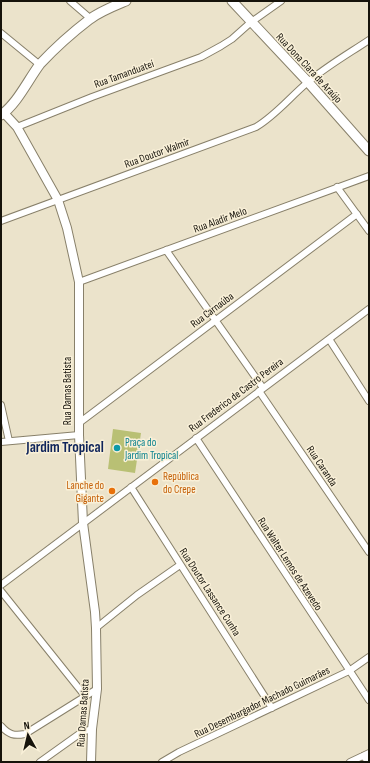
<svg xmlns="http://www.w3.org/2000/svg" width="370" height="763" font-family="'Sofia Sans Condensed',sans-serif">
<rect width="100%" height="100%" fill="#ebe3cb"/>
<!-- green -->
<path fill="#b9c074" d="M 113,429 L 141,433 L 135,473 L 108,469 Z"/>
<g fill="none" stroke-linecap="round" stroke-linejoin="round">
<!-- minor casing -->
<g stroke="#88806a" stroke-width="8">
<path id="minor" d="M 70,1 L 91,19
M 1,33 L 40,65
M 17,127 L 92,97 L 201,57 L 221,46 L 232,39 L 250,23 L 281,1
M 337,187 L 369,231
M 1,221 L 256,127 C 276,115 290,97 308,82 C 327,66 348,54 369,40
M 166,250 L 263,388
M 79,282 L 369,176
M 329,339 L 369,401
M 259,391 L 369,552
M 1,405 L 9,441
M 79,423 L 357,214
M 196,438 L 369,700
M 1,442 L 79,435
M 131,487 L 272,708
M 1,585 L 369,309
M 1,591 L 85,696
M 96,628 L 137,595 L 180,565
M 1,726 C 9,735 14,736 25,734 L 97,689
M 363,756 L 369,762
M 40,762 L 82,732 L 92,729
M 162,762 L 179,752 L 349,671 L 369,657
M 350,762 L 369,753"/>
</g>
<!-- tertiary casing -->
<g stroke="#88806a" stroke-width="10">
<path id="tertiary" d="M 4,113 L 17,127 L 58,200 L 67,228 L 79,282 L 79,435 L 83,523 L 95,612 L 96,628 L 97,689 L 92,729 L 91,762"/>
</g>
<!-- secondary casing -->
<g stroke="#88806a" stroke-width="11">
<path id="secondary" d="M 232,1 L 308,82 L 369,151
M 1,115 C 17,104 28,80 40,64 C 55,48 73,32 90,19 C 101,11 114,6 126,1"/>
</g>
<!-- minor -->
<use href="#minor" stroke="#fff" stroke-width="6"/>
<!-- tertiary -->
<use href="#tertiary" stroke="#fff" stroke-width="8"/>
<!-- secondary -->
<use href="#secondary" stroke="#fff" stroke-width="9"/>
</g>
<!-- markers -->
<circle fill="#0f9aa8" stroke="#f9f0d8" stroke-width="1.5" cx="117" cy="448" r="4"/>
<g fill="#e8710a" stroke="#f9f0d8" stroke-width="1.5">
<circle cx="155" cy="482" r="4"/>
<circle cx="112" cy="491" r="4"/>
</g>
<g text-anchor="middle" dominant-baseline="central" stroke-width="3" stroke-linejoin="round" paint-order="stroke">
<!-- street labels -->
<g font-size="11" fill="#16130b" stroke="#f9f0d8">
<text transform="translate(309 68) rotate(47)">Rua Dona Clara de Araújo</text>
<text transform="translate(124 74) rotate(-20)">Rua Tamanduateí</text>
<text transform="translate(157 153) rotate(-20)">Rua Doutor Walmir</text>
<text transform="translate(220 220) rotate(-20)">Rua Aladir Melo</text>
<text transform="translate(212 310) rotate(-37)">Rua Carnaúba</text>
<text transform="translate(67 391) rotate(-90)">Rua Damas Batista</text>
<text transform="translate(236 395) rotate(-37)">Rua Frederico de Castro Pereira</text>
<text transform="translate(322 466) rotate(56)">Rua Caranda</text>
<text transform="translate(290 564) rotate(57)">Rua Walter Lemos de Azevedo</text>
<text transform="translate(210 592) rotate(57)">Rua Doutor Lassance Cunha</text>
<text transform="translate(262 702) rotate(-26)">Rua Desembargador Machado Guimarães</text>
<text transform="translate(83 713) rotate(-86)">Rua Damas Batista</text>
</g>
<!-- culture labels -->
<g font-size="11" fill="#0d838f" stroke="#f9f0d8" text-anchor="start">
<text x="125" y="442">Praça do<tspan x="125" dy="13">Jardim Tropical</tspan></text>
</g>
<!-- food labels -->
<g font-size="11" fill="#c56008" stroke="#f9f0d8" text-anchor="start">
<text x="163" y="476">República<tspan x="163" dy="13">do Crepe</tspan></text>
<text x="104" y="485" text-anchor="end">Lanche do<tspan x="104" dy="13">Gigante</tspan></text>
</g>
<!-- district labels -->
<g font-size="15" font-weight="bold" fill="#10255b" stroke="#f9f0d8">
<text x="65" y="447">Jardim Tropical</text>
</g>
</g>
<!-- border -->
<rect width="370" height="763" fill="none" stroke="#16130b" stroke-width="4"/>
<!-- north arrow -->
<g transform="translate(28 735) rotate(352)" stroke="#f9f0d8" stroke-width="3" paint-order="stroke">
<path d="M0-3L7 15L0 10L-7 15Z" fill="#16130b"/>
<text y="-6" font-size="11" font-weight="bold" text-anchor="middle" fill="#16130b">N</text>
</g>
</svg>
